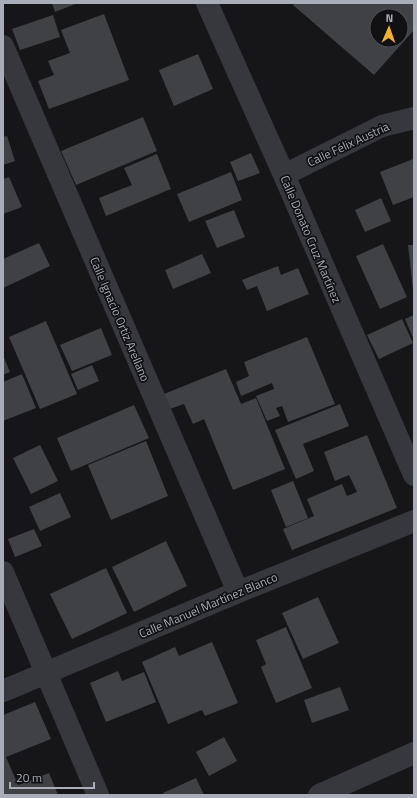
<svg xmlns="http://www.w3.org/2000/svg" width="417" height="798" font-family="'Titillium Web',sans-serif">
<rect width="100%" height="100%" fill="#161618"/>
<!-- building -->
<path fill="#404145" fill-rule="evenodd" d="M 52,3 L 78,3 L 55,12 Z
M 295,3 L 414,3 L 414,30 L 374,75 L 293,5 ZM 377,16 L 401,16 L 401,40 L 377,40 Z
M 104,14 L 129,80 L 49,109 L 38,81 L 54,75 L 48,61 L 70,53 L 61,30 Z
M 53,15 L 60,37 L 20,50 L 12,29 Z
M 198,54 L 213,89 L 174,106 L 159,70 Z
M 143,117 L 157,151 L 76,185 L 61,151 Z
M 7,136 L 15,161 L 3,165 L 3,137 Z
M 251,153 L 260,173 L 238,181 L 230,162 Z
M 157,154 L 171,189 L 106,216 L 99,198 L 132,185 L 124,168 Z
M 413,159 L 414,197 L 393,205 L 380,172 Z
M 231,172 L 242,200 L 189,222 L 177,194 Z
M 9,177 L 22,207 L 3,214 L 3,179 Z
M 381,198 L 391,221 L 365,232 L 355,210 Z
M 234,210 L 245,237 L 217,248 L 205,221 Z
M 39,243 L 50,266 L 3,288 L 3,259 Z
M 383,244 L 407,297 L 380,309 L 356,256 Z
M 408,245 L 414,245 L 414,290 L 413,290 Z
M 202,254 L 211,273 L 173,289 L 165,270 Z
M 278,266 L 281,275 L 298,268 L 309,294 L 267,311 L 257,286 L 247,290 L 242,280 Z
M 414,315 L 414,340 L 405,319 Z
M 402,319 L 413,343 L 379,359 L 367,335 Z
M 46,321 L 77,394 L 40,409 L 9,337 Z
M 101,328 L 112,355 L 72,371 L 60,345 Z
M 307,337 L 335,404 L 288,422 L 282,406 L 276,408 L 280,416 L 267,421 L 256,396 L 274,389 L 272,383 L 241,396 L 236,382 L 249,376 L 244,362 Z
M 3,355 L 10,372 L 3,375 Z
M 92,365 L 99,381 L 78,390 L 71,374 Z
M 226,369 L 241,404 L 256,398 L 285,469 L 233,490 L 204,419 L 193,424 L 184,404 L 170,409 L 164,394 Z
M 22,374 L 36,408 L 3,421 L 3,382 Z
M 340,404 L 349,426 L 303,444 L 314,471 L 296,479 L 275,430 Z
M 134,405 L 149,438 L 71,471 L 57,438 Z
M 367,435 L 397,508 L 292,550 L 283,529 L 314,516 L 307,499 L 342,484 L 347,496 L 357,492 L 349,475 L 335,481 L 324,452 Z
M 146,441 L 168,496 L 111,520 L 88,465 Z
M 40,445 L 58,481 L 31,494 L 13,458 Z
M 293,481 L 308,518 L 286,527 L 271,490 Z
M 60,493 L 71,517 L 40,531 L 29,507 Z
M 34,529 L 42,546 L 15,557 L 8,539 Z
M 166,541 L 187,586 L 134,612 L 112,567 Z
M 106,568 L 127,613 L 72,639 L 50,594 Z
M 318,597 L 339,643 L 303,659 L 282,613 Z
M 286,627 L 312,688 L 276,703 L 261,667 L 266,664 L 256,640 Z
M 212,642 L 238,703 L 205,716 L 202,710 L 168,724 L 142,662 L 175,647 L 179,656 Z
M 118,671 L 122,681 L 144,672 L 156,702 L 106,722 L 90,683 Z
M 340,687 L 349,710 L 312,723 L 304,700 Z
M 35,702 L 51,739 L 6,757 L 18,785 L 49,773 L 58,795 L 3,795 L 3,715 Z
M 224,737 L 237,761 L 209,776 L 196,752 Z
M 196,778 L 204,795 L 164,795 L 163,793 Z"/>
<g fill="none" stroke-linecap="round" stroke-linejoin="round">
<!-- minor -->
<path stroke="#37383d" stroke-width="22" d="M 207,3 L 284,175 L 414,475
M 3,46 L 238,592
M 284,175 L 382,126 L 414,118
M 3,572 L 98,795
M 3,691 L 238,592 L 414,521
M 319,795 L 414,753"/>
</g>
<g text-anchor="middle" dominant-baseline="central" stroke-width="3.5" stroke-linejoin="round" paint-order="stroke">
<!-- street labels -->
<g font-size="12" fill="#a8adb8" stroke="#111113">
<text transform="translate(348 144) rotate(-25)">Calle Félix Austria</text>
<text transform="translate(311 239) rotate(67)">Calle Donato Cruz Martínez</text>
<text transform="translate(120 319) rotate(67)">Calle Ignacio Ortiz Arellano</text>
<text transform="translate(208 605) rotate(-23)">Calle Manuel Martínez Blanco</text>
</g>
</g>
<!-- border -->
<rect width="417" height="798" fill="none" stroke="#a8adb8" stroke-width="8"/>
<!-- north arrow -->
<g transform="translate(389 28) rotate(2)"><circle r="19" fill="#111113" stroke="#4d4f55"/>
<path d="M0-3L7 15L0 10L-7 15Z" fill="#f2b134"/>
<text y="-6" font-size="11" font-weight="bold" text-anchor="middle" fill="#a8adb8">N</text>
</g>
<!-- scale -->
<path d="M10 782v6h84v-6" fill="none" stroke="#a8adb8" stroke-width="2"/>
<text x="16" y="782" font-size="12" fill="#a8adb8" stroke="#111113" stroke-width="3" paint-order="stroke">20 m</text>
</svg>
